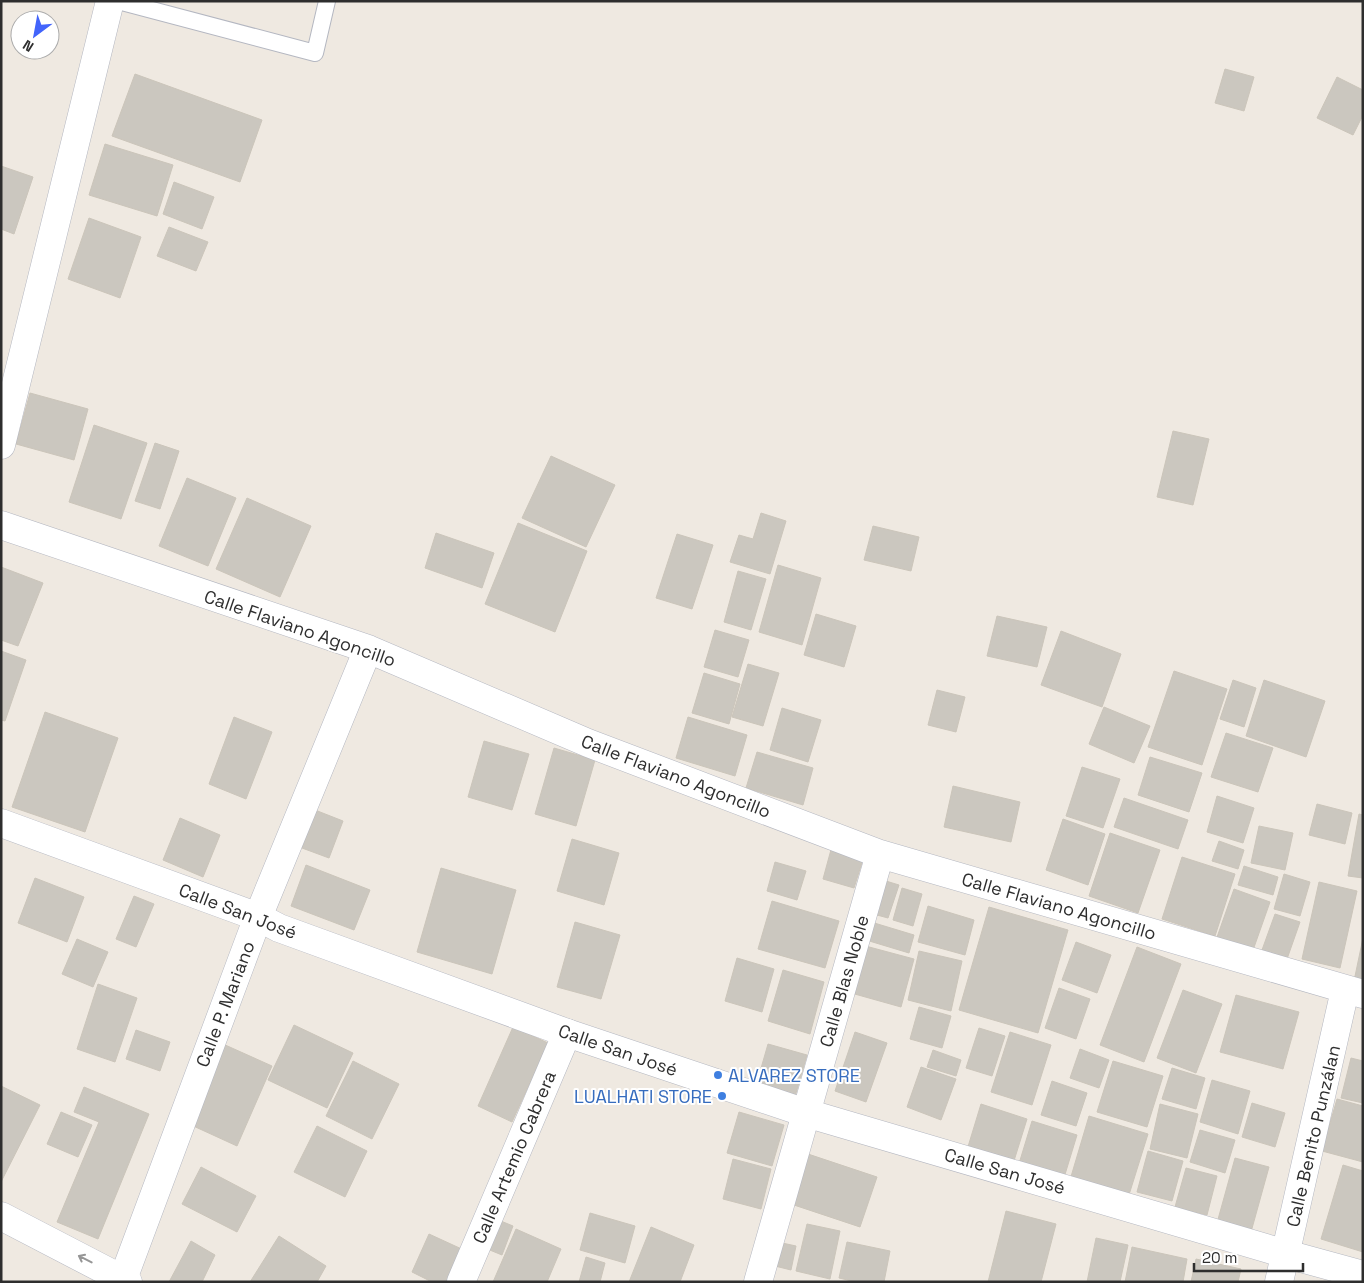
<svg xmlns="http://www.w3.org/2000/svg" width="1364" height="1283" font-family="'Space Grotesk',sans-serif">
<rect width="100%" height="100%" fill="#efe9e1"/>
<!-- building -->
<path fill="#cbc7bf" stroke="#cbc5ba" d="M 1225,69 L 1254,77 L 1244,111 L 1215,103 Z
M 135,74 L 262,120 L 240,182 L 112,136 Z
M 1337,77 L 1363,90 L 1363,115 L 1353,135 L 1317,118 Z
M 105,144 L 173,165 L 157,216 L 89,195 Z
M 1,166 L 33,177 L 14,234 L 1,229 Z
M 174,182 L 214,197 L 202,229 L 163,214 Z
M 89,218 L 141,237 L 120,298 L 68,279 Z
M 169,227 L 208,242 L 196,271 L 157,256 Z
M 30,393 L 88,409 L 74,460 L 16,444 Z
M 94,425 L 147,443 L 121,519 L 69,502 Z
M 1173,431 L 1209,439 L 1193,505 L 1157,497 Z
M 155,443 L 179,451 L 160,509 L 135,501 Z
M 551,456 L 615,485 L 586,547 L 522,518 Z
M 187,478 L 236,498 L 208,566 L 159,546 Z
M 247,498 L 311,526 L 280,597 L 216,569 Z
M 761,513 L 786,521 L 770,574 L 730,562 L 739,535 L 753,539 Z
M 518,523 L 587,551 L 555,632 L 485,604 Z
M 873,526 L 919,537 L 911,571 L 864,560 Z
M 436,533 L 494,553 L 482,588 L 425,568 Z
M 677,534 L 713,545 L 692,609 L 656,598 Z
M 778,565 L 821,578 L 802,645 L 759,632 Z
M 1,567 L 43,583 L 18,646 L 1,640 Z
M 738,571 L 766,579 L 751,630 L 724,622 Z
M 816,614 L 856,626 L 844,667 L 804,655 Z
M 997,616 L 1047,627 L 1037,667 L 987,656 Z
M 715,630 L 749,640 L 738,677 L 704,667 Z
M 1061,631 L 1121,654 L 1102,707 L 1041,685 Z
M 1,651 L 26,660 L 5,721 L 1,720 Z
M 748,664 L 779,673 L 763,726 L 732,717 Z
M 1174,671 L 1227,689 L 1202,765 L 1148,747 Z
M 704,673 L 740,684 L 729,724 L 692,713 Z
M 1233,680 L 1256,688 L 1244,727 L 1220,719 Z
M 1264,680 L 1325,701 L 1306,757 L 1246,736 Z
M 937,690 L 965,697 L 956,732 L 928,725 Z
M 1104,707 L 1150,726 L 1134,763 L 1089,744 Z
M 782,708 L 821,720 L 808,762 L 770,750 Z
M 45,712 L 118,738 L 85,832 L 12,807 Z
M 234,717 L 272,732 L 246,799 L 209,784 Z
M 688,717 L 747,735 L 735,776 L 676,758 Z
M 1226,733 L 1273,748 L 1258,792 L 1211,777 Z
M 484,741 L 529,754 L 512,810 L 468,797 Z
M 554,748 L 595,760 L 576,826 L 535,814 Z
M 757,752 L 813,768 L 803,805 L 746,788 Z
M 1150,757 L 1202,773 L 1189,812 L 1138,795 Z
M 1082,767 L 1120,779 L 1103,828 L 1066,816 Z
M 953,786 L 1020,802 L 1011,842 L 944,827 Z
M 1217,796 L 1254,808 L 1243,843 L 1207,832 Z
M 1124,798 L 1188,820 L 1178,849 L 1114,827 Z
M 1317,804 L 1352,813 L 1345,844 L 1309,835 Z
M 315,810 L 343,821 L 329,858 L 302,848 Z
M 1359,814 L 1363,815 L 1363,878 L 1348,876 Z
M 180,818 L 220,835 L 203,877 L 163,860 Z
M 1063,819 L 1105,834 L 1088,885 L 1046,870 Z
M 1259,826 L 1293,833 L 1285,870 L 1251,863 Z
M 1110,833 L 1160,850 L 1138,913 L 1089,896 Z
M 572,839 L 619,853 L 604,905 L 557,891 Z
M 1219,841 L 1244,850 L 1238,869 L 1212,861 Z
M 832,846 L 864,856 L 854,888 L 823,879 Z
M 1182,857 L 1235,874 L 1215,936 L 1162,919 Z
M 775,862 L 806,871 L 797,900 L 767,891 Z
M 306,865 L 370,890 L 354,930 L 291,906 Z
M 1244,866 L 1278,877 L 1273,895 L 1238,885 Z
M 441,868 L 516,890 L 492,974 L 417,952 Z
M 1284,874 L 1310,882 L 1300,916 L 1274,909 Z
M 35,878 L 84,897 L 67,942 L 18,923 Z
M 876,878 L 899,885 L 888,918 L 866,912 Z
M 1319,882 L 1357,891 L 1340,968 L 1302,959 Z
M 902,888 L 922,894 L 913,926 L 893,920 Z
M 1234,889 L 1270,902 L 1252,953 L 1216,940 Z
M 134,896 L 154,904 L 136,947 L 116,939 Z
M 772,901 L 839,921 L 825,968 L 758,949 Z
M 928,906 L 974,920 L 965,955 L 918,942 Z
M 989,907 L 1068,930 L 1038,1033 L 959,1010 Z
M 1275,914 L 1300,922 L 1287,959 L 1262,950 Z
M 575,922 L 620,935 L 601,999 L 557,987 Z
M 871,922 L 914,935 L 909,953 L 866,940 Z
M 1363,938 L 1363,982 L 1354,981 Z
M 77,939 L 108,952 L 93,987 L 62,974 Z
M 1076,942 L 1111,955 L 1097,993 L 1062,980 Z
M 858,944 L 914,959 L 901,1007 L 844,991 Z
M 1137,947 L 1181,964 L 1144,1062 L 1100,1045 Z
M 919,951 L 962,961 L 951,1011 L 908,1000 Z
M 737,958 L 774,969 L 762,1012 L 725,1001 Z
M 783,970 L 824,982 L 810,1034 L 768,1021 Z
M 98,984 L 137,998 L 115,1062 L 77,1049 Z
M 1059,988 L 1090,999 L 1076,1039 L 1045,1028 Z
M 1183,990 L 1222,1004 L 1196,1073 L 1157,1058 Z
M 1236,995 L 1299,1012 L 1283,1069 L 1220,1052 Z
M 919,1007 L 951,1016 L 942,1048 L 910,1039 Z
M 294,1025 L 353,1053 L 327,1108 L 268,1080 Z
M 513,1027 L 548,1043 L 512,1122 L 478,1106 Z
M 979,1028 L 1005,1036 L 992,1076 L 966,1068 Z
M 136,1030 L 170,1042 L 160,1071 L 126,1059 Z
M 855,1032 L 887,1043 L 866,1102 L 835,1091 Z
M 1010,1032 L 1051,1045 L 1032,1105 L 991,1092 Z
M 223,1044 L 272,1066 L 237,1146 L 189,1124 Z
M 768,1044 L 807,1055 L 794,1100 L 755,1089 Z
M 1080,1049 L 1109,1060 L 1099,1088 L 1070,1078 Z
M 933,1050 L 961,1060 L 956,1076 L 927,1067 Z
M 1351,1058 L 1363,1061 L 1363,1103 L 1341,1098 Z
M 353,1061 L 399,1084 L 372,1139 L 326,1116 Z
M 1113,1061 L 1163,1076 L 1147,1127 L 1097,1112 Z
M 921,1067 L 956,1079 L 941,1120 L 907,1107 Z
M 1172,1068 L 1205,1078 L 1196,1109 L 1162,1099 Z
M 1212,1080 L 1250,1091 L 1238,1134 L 1200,1122 Z
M 1052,1081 L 1087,1093 L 1076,1126 L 1041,1115 Z
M 1,1086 L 40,1105 L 1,1182 Z
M 84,1087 L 149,1114 L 98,1239 L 57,1222 L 99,1122 L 74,1112 Z
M 1337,1099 L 1363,1106 L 1363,1162 L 1322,1151 Z
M 1252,1103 L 1285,1113 L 1275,1147 L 1242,1137 Z
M 981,1104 L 1027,1119 L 1013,1164 L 967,1150 Z
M 1160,1104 L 1198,1114 L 1187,1158 L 1150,1149 Z
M 61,1112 L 92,1125 L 78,1157 L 47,1144 Z
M 739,1112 L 784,1125 L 772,1166 L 727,1153 Z
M 1089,1116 L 1148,1134 L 1128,1198 L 1070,1180 Z
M 1032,1121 L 1077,1135 L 1063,1181 L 1018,1167 Z
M 317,1126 L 367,1151 L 345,1197 L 294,1172 Z
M 1200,1130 L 1235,1140 L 1225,1173 L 1190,1162 Z
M 1148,1151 L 1183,1161 L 1172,1201 L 1137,1192 Z
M 808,1154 L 877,1177 L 860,1227 L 791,1204 Z
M 1235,1158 L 1269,1167 L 1251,1232 L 1217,1223 Z
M 733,1159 L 771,1169 L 761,1209 L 723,1199 Z
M 1343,1165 L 1363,1171 L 1363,1252 L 1321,1239 Z
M 201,1167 L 256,1196 L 237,1232 L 182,1204 Z
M 1186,1168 L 1217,1176 L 1207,1215 L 1175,1207 Z
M 1006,1211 L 1056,1224 L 1041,1282 L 988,1282 Z
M 590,1213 L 635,1226 L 625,1263 L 580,1250 Z
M 491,1217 L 513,1226 L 502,1255 L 480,1246 Z
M 807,1224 L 840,1231 L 830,1279 L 796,1271 Z
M 651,1227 L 694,1245 L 680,1282 L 629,1282 Z
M 516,1229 L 561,1249 L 547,1282 L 493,1282 Z
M 429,1234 L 466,1251 L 451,1282 L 432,1282 L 412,1272 Z
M 279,1236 L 326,1266 L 317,1282 L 250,1282 Z
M 1096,1238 L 1128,1245 L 1120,1282 L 1087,1282 Z
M 191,1241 L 215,1255 L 202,1282 L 169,1282 Z
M 773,1241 L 796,1246 L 791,1270 L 767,1264 Z
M 847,1242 L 890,1251 L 884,1282 L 856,1282 L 839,1278 Z
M 1132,1247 L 1187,1259 L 1183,1282 L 1125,1282 Z
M 586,1257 L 605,1263 L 600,1282 L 579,1282 Z
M 1196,1259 L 1241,1269 L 1238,1282 L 1191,1282 Z"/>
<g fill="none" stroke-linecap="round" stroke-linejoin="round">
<!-- service casing -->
<g stroke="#b4b7c1" stroke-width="18">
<path id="service" d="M 118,1 L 315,53 L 327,1"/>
</g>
<!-- minor casing -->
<g stroke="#b4b7c1" stroke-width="29">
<path id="minor" d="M 1,445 L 110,1
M 1,525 L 368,649 L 588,743 L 880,854 L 1363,994
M 123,1279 L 258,917 L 368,649
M 461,1282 L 567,1033
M 758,1282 L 880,854
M 1279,1282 L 1345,990"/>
</g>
<!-- tertiary casing -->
<g stroke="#b4b7c1" stroke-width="29">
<path id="tertiary" d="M 1,823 L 258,917 L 279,928 L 567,1033 L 806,1113 L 1286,1254 L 1363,1275"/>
</g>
<!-- secondary casing -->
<g stroke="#b4b7c1" stroke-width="29">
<path id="secondary" d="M 1,1216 L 128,1282"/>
</g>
<!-- service -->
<use href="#service" stroke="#fff" stroke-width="16"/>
<!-- minor -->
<use href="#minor" stroke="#fff" stroke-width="28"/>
<!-- tertiary -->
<use href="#tertiary" stroke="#fff" stroke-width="28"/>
<!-- secondary -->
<use href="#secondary" stroke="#fff" stroke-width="28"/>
</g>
<!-- one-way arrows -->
<defs><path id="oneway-shaft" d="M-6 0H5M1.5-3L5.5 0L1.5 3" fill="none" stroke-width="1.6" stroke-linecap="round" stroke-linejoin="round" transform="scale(1.25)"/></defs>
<use stroke="#969696" href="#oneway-shaft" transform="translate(85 1259) rotate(-153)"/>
<!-- markers -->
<g fill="#3f7fe0" stroke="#fff" stroke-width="2">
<circle cx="718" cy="1075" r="5"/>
<circle cx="722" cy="1096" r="5"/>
</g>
<g text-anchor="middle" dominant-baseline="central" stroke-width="4" stroke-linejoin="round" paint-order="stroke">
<!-- street labels -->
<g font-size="18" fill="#2e2e2e" stroke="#fff">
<text transform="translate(300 628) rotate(19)">Calle Flaviano Agoncillo</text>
<text transform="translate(676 776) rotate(21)">Calle Flaviano Agoncillo</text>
<text transform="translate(1059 906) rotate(16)">Calle Flaviano Agoncillo</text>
<text transform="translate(238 911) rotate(21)">Calle San José</text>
<text transform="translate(844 981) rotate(-74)">Calle Blas Noble</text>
<text transform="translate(225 1004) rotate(-69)">Calle P. Mariano</text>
<text transform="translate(618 1050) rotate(19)">Calle San José</text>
<text transform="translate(1313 1136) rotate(-77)">Calle Benito Punzálan</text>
<text transform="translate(514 1157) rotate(-67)">Calle Artemio Cabrera</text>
<text transform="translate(1005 1171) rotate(16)">Calle San José</text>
</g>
<!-- shop labels -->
<g font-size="18" fill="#366cbe" stroke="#fff" text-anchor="start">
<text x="728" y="1075">ALVAREZ STORE</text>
<text x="712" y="1096" text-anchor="end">LUALHATI STORE</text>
</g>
</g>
<!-- border -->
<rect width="1364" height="1283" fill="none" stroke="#2e2e2e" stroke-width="5"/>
<!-- north arrow -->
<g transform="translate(35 35) rotate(212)"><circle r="24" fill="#ffffff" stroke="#ababab"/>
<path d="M0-4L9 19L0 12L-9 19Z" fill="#4264fb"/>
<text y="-8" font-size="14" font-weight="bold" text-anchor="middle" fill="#2e2e2e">N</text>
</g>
<!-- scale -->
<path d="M1194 1263v8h109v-8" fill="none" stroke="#2e2e2e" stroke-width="2.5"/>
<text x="1202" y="1263" font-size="15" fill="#2e2e2e" stroke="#ffffff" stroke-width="4" paint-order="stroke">20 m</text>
</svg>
